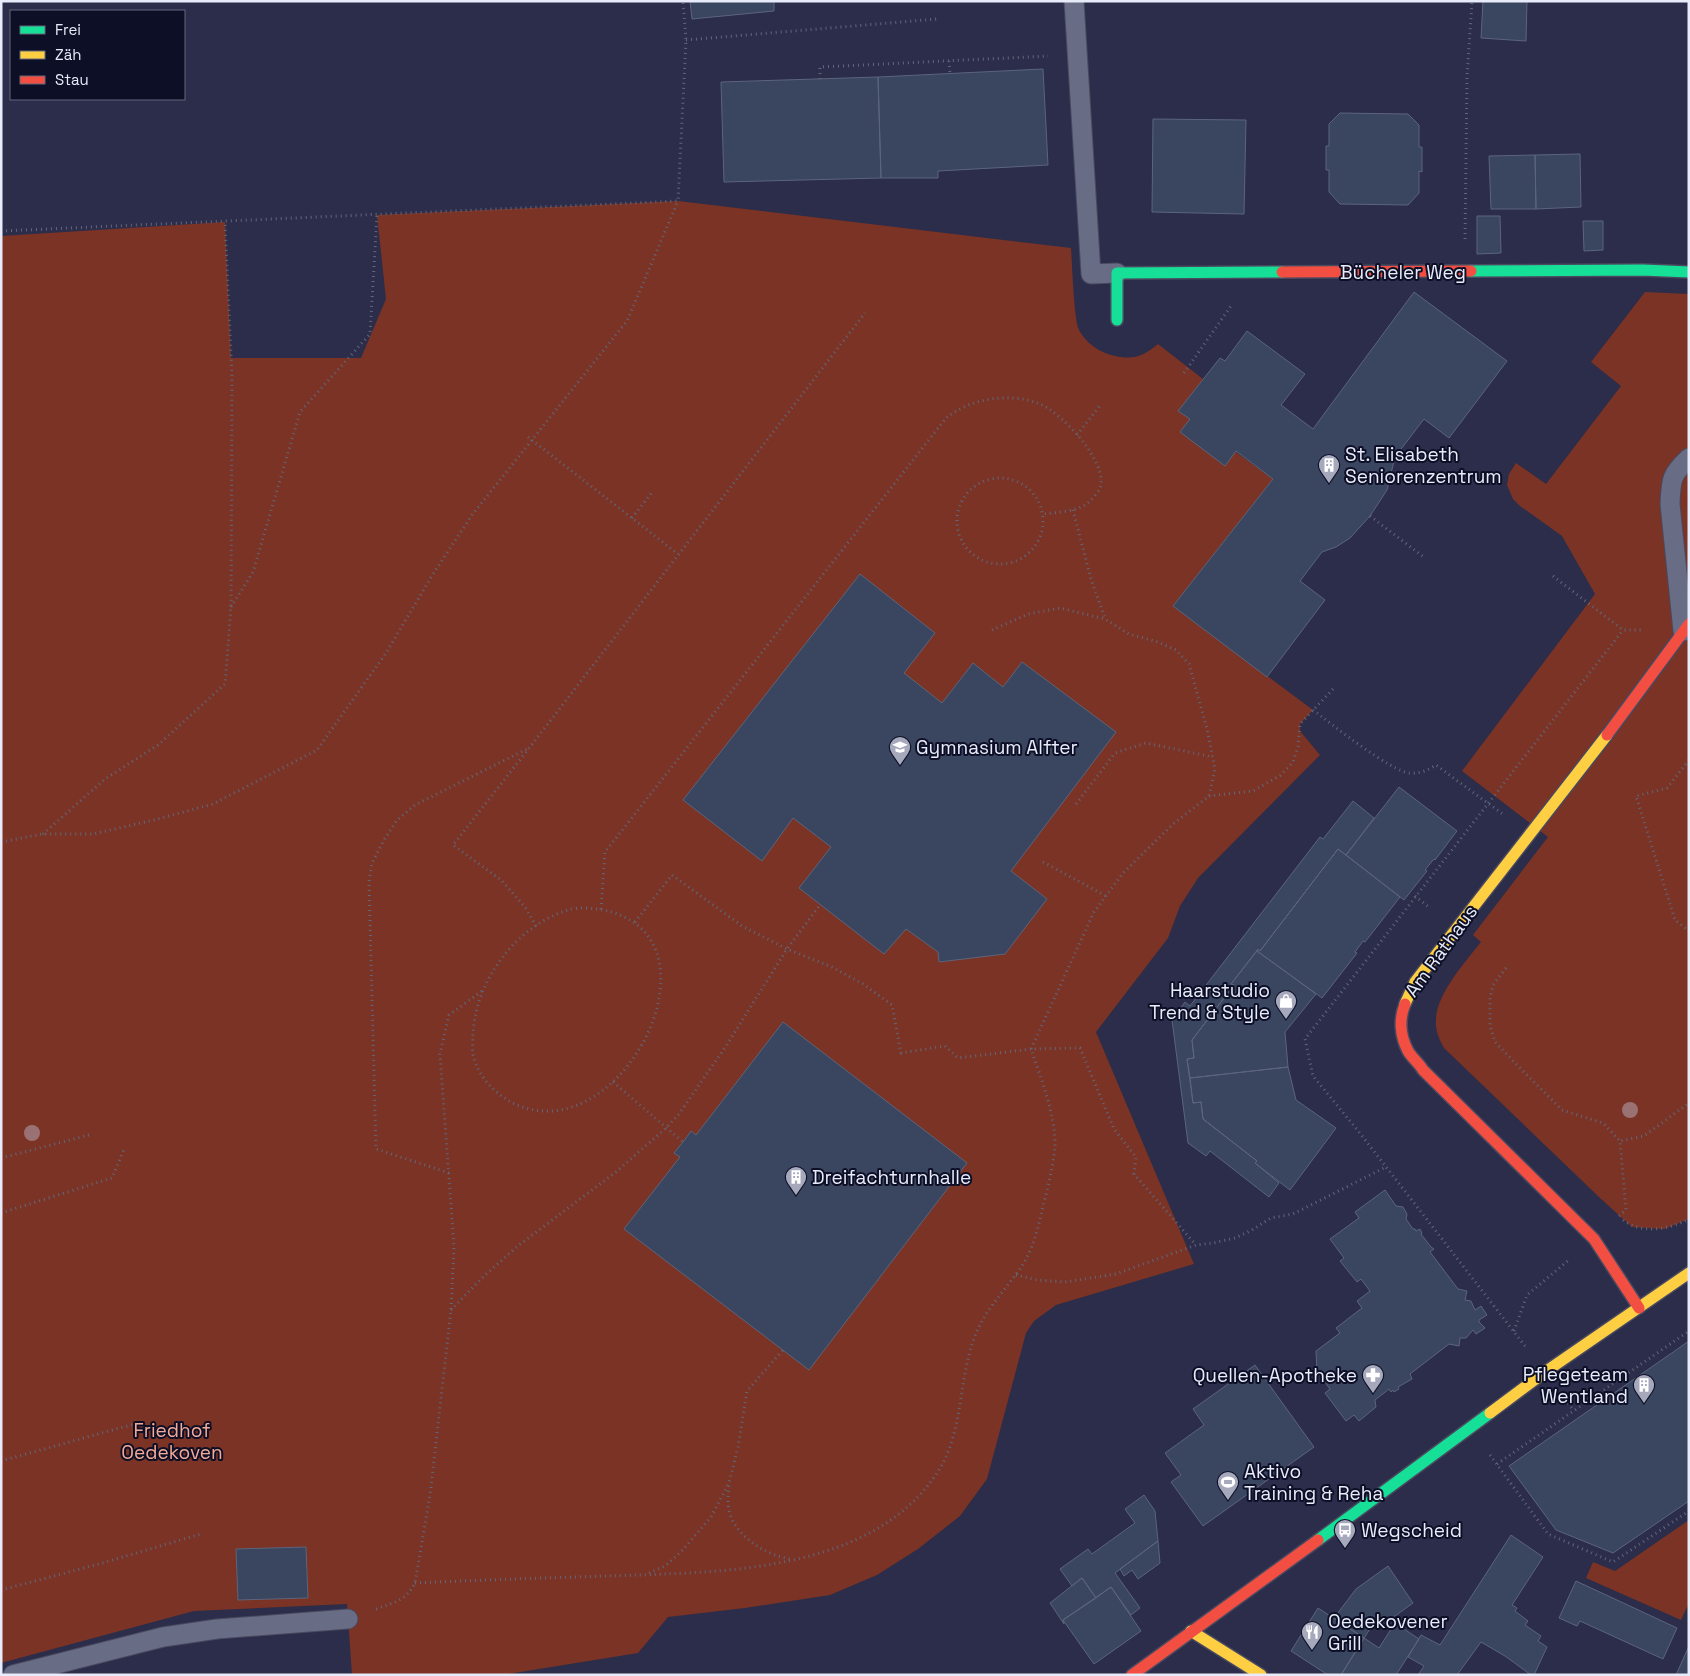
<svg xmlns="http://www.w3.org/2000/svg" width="1690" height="1676" font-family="'Space Grotesk',sans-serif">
<rect width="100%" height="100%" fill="#2b2d4a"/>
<!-- green -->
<path fill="#7a3324" d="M 678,201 L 1071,248 C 1072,262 1074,321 1079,330 C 1086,343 1100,353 1115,356 C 1135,360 1143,356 1158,344 L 1203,379 L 1179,411 L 1273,479 L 1173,606 L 1313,710 L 1300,724 L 1300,731 L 1320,755 L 1198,878 L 1180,906 L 1168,938 L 1096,1032 L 1194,1264 L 1056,1305 L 1034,1321 L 1026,1333 L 987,1479 L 960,1516 L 918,1549 L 877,1575 L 830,1595 L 745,1608 L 668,1617 L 638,1653 L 502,1675 L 352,1675 L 347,1604 L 194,1611 L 1,1663 L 1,236 L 225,222 L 231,358 L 361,358 L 386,299 L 377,215 Z
M 1645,292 L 1689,294 L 1689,1219 L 1664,1229 L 1632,1227 L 1600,1198 L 1444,1048 C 1439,1039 1435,1030 1436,1019 C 1437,993 1466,961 1481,942 L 1473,935 L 1548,837 L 1462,771 L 1595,594 L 1562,536 L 1520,506 L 1513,499 L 1507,485 L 1509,474 L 1516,463 L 1546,484 L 1621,386 L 1591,362 Z
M 1689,1520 L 1689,1603 L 1681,1620 L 1586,1578 L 1593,1562 L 1615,1571 Z"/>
<!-- building -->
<path fill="#3a455f" stroke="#5c657c" d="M 690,1 L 774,1 L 774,11 L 692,19 Z
M 1483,1 L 1527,1 L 1526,41 L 1481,38 Z
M 1043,69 L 1048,165 L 938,171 L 938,178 L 881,178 L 878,77 Z
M 878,77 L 881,178 L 724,182 L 721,82 Z
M 1340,113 L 1408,114 L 1419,125 L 1419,147 L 1422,147 L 1422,172 L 1419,171 L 1419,193 L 1408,205 L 1340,204 L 1329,192 L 1329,170 L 1326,170 L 1326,146 L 1329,146 L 1329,124 Z
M 1153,119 L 1246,120 L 1244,214 L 1152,212 Z
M 1580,154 L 1581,207 L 1536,209 L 1535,155 Z
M 1535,155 L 1536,209 L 1491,209 L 1489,156 Z
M 1477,216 L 1500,216 L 1501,253 L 1477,254 Z
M 1583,221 L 1603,221 L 1603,250 L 1584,251 Z
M 1414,292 L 1507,361 L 1449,438 L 1424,419 L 1395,457 L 1387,490 L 1370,516 L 1350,538 L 1336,547 L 1322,552 L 1300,581 L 1325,600 L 1267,677 L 1173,606 L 1273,479 L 1236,451 L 1225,466 L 1180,432 L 1190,419 L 1178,411 L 1220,358 L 1225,361 L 1247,331 L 1305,374 L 1281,405 L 1313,429 Z
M 860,574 L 935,633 L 904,673 L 942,703 L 973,663 L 1003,687 L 1022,662 L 1116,732 L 1011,871 L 1047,899 L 1005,954 L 939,962 L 938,952 L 906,929 L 884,954 L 799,888 L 831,847 L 793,818 L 762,861 L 683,800 Z
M 1399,787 L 1457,831 L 1435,860 L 1434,859 L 1425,870 L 1427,871 L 1404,900 L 1346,855 Z
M 1353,801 L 1374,818 L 1346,855 L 1338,849 L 1260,951 L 1258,949 L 1231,984 L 1234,985 L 1192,1040 L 1194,1058 L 1187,1059 L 1193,1103 L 1201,1102 L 1203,1119 L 1257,1161 L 1255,1163 L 1279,1183 L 1269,1197 L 1210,1151 L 1206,1156 L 1188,1143 L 1172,1020 L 1185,1002 L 1190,1006 L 1320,837 L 1323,839 Z
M 1338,849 L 1400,897 L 1365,942 L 1363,941 L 1355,952 L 1357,953 L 1322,998 L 1257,951 L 1258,949 L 1260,951 Z
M 1257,951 L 1316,994 L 1285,1032 L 1288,1067 L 1190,1078 L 1187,1059 L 1194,1058 L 1192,1040 L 1234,985 L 1231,984 Z
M 783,1022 L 967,1163 L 809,1370 L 624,1229 L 680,1157 L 674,1153 L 683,1142 L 691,1131 L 696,1135 Z
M 1288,1067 L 1296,1100 L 1336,1128 L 1290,1190 L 1255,1163 L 1257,1161 L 1203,1119 L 1201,1102 L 1193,1103 L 1190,1078 Z
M 1385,1190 L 1396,1206 L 1403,1207 L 1407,1214 L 1406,1219 L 1413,1229 L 1415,1229 L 1416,1231 L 1420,1229 L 1422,1233 L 1421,1234 L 1431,1247 L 1434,1249 L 1430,1252 L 1458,1289 L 1467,1291 L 1465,1300 L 1471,1301 L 1475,1310 L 1481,1306 L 1487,1315 L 1479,1320 L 1479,1322 L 1485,1328 L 1476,1334 L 1473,1330 L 1466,1338 L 1460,1338 L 1459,1346 L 1449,1344 L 1410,1374 L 1412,1379 L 1398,1387 L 1399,1389 L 1394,1392 L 1393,1390 L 1391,1392 L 1389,1389 L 1375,1400 L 1376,1407 L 1359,1421 L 1354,1415 L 1346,1421 L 1325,1393 L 1330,1389 L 1317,1371 L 1316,1351 L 1340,1333 L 1336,1328 L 1362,1308 L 1357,1301 L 1370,1291 L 1361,1279 L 1357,1282 L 1340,1261 L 1344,1258 L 1330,1239 L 1359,1218 L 1355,1212 Z
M 1689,1341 L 1689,1501 L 1613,1553 L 1556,1530 L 1509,1466 Z
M 1255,1365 L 1314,1447 L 1203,1526 L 1171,1482 L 1181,1475 L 1165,1453 L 1204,1425 L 1193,1409 Z
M 1144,1495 L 1155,1511 L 1158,1541 L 1115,1573 L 1140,1608 L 1131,1615 L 1111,1587 L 1096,1598 L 1082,1578 L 1072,1586 L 1060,1569 L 1088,1549 L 1092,1554 L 1135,1523 L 1125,1509 Z
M 1511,1535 L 1543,1557 L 1512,1605 L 1517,1608 L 1515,1611 L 1528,1621 L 1525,1625 L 1541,1636 L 1538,1641 L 1547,1647 L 1534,1675 L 1531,1675 L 1505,1656 L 1481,1642 L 1457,1675 L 1418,1675 L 1424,1666 L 1408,1657 L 1421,1635 L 1440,1645 Z
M 1158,1541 L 1160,1563 L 1138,1579 L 1132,1570 L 1124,1576 L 1120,1569 Z
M 306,1547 L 308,1598 L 238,1600 L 236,1549 Z
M 1388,1566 L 1413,1603 L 1381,1626 L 1376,1620 L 1364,1638 L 1334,1618 L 1356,1589 Z
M 1082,1578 L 1096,1598 L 1063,1620 L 1064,1624 L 1050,1603 Z
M 1576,1581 L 1677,1628 L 1663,1659 L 1580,1621 L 1577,1626 L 1559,1618 Z
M 1111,1587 L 1141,1631 L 1094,1664 L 1063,1620 Z
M 1318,1608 L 1364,1638 L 1341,1675 L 1328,1675 L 1291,1651 Z
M 1395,1623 L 1419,1639 L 1396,1675 L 1341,1675 L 1364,1638 L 1379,1648 Z
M 1689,1646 L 1689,1675 L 1676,1675 Z"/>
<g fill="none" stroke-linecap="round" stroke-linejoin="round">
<!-- lane casing -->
<g stroke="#49495f" stroke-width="21">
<path id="lane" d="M 1074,1 L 1091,274 L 1117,273
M 1683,631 L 1670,504 C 1671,479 1671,475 1689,458
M 13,1675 L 163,1637 L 217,1629 L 348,1619"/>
</g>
<!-- fast casing -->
<g stroke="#49495f" stroke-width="14">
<path id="fast" d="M 1471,271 L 1643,270 L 1689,272
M 1117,320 L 1117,273 L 1282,272
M 1318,1540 L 1490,1413"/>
</g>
<!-- slow casing -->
<g stroke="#49495f" stroke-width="14">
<path id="slow" d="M 1405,1004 L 1415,982 L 1607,735
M 1490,1413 L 1545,1372 L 1689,1273
M 1191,1631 L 1261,1675"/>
</g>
<!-- jam casing -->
<g stroke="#49495f" stroke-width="14">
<path id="jam" d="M 1282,272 L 1471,271
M 1607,735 L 1689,624
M 1405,1004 C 1399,1019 1400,1036 1408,1051 C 1412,1058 1419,1063 1423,1070 L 1594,1239 L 1639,1308
M 1132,1675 L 1318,1540"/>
</g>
<!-- path -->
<path stroke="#64667c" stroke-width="3" stroke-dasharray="1 4" stroke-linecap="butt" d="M 686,40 L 937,19
M 949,61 L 950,73
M 820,79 L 820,67 L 1048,56
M 1,231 L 678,201 L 686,40 L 683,1
M 1465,239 L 1467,77 L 1472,1
M 1184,373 L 1231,306
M 1077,435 L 1101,404
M 528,437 L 678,554
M957 521a43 43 0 1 1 86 0a43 43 0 1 1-86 0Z
M 1073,510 L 1091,579 L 1105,618
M 1370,516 L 1425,558
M 632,518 L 653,491
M 1553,576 L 1623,630 L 1641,630
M 231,607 L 253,572 L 300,412 L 370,334 L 377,215
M 992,630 L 1028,614 L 1060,608 L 1105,619 L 1129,634 L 1158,642 L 1176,650 L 1189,664 L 1207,729 L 1215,769 L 1209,796
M 1313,710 C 1330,723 1393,773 1410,773 C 1420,774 1428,770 1436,765 L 1504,815
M 1689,760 L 1667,788 L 1636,796 L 1675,920 L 1689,931
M 1076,804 L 1115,753 L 1146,743 L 1213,757
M 43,834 L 105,779 L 158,745 L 225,684 L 231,607 L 232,377 L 225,222
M 1,842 L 43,834 L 93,834 L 158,819 L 213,804 L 317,750 L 386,653 L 433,574 L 472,515 L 627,321 L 678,201
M 1043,862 L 1106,896
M 1415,896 L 1430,908
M 586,908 C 740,917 626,1155 515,1104 C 496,1095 477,1076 473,1054 C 472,1048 473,1041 473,1035 C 475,981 516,926 568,910 C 573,908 580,908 586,908 Z
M 601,909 L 605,852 L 946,418 C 971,398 1010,392 1040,404 C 1062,413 1109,463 1100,488 C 1098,492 1094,497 1091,500 C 1080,512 1058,512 1044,514
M 635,922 L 672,875 L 742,926 L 787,949 L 832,967 L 863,984 L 892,1005 L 901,1053 L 945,1046 L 958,1058 L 1031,1049 L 1080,1048 L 1114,1129 L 1136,1157 L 1134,1174 L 1196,1245
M 536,926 L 525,907 L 501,880 L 453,845 L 530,747 L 865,313
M 1506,968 L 1493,985 L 1490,998 L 1490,1026 L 1495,1042 L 1515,1063 L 1562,1110 L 1603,1123 L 1620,1141
M 613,1082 L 683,1142
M 1,1158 L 89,1135
M 449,1173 L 376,1149 L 369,882 L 372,863 L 384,840 L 397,820 L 415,805 L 527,749
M 1,1213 L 112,1178 L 125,1147
M 1619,1216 L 1626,1210 L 1620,1141 L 1644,1136 L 1689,1103
M 1623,1220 C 1641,1234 1669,1230 1689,1219
M 1016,1275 L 1037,1280 L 1065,1282 L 1116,1274 L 1196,1245 L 1213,1243 L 1235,1238 L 1252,1230 L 1271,1218 L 1293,1214 L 1386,1167
M 451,1310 L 484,1276 L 519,1245 L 616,1172 L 666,1128 L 679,1114 L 726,1046 L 787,949 L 820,905
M 1514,1331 L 1527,1295 L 1569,1260
M 1525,1346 L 1359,1132 L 1313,1076 L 1305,1039 L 1623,630
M 1565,1399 L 1574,1411
M 1490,1455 L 1548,1534 L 1613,1562 L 1689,1511
M 1,1461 L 145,1421
M 1497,1464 L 1689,1331
M 729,1486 C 728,1496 727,1507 731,1517 C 740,1539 767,1555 790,1559
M 649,1573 L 665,1566 L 681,1552 L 711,1517 L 729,1483 L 738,1447 L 747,1391 L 783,1350
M 415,1583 C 479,1580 543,1578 607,1576 C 717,1572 872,1575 939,1470 C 966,1426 957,1370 980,1325 C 992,1301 1013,1282 1026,1259 C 1035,1242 1039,1224 1043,1206 C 1048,1187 1053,1167 1055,1147 C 1056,1116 1041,1078 1031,1049 L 1094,912 L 1123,873 L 1173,824 L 1209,796 L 1253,791 L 1281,775 L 1293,762 L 1298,746 L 1300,724 L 1334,688
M 1,1590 L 99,1564 L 201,1534
M 376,1609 C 394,1602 405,1602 415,1583 L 430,1495 L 451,1310 L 454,1247 L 440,1054 L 449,1015 L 482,991"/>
<!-- lane -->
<use href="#lane" stroke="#686c84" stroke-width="19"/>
<!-- fast -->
<use href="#fast" stroke="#16e098" stroke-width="11"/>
<!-- slow -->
<use href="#slow" stroke="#ffcf43" stroke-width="11"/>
<!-- jam -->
<use href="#jam" stroke="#f24e42" stroke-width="11"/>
</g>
<!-- trees -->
<g fill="#9a7274">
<circle cx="1630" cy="1110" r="8"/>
<circle cx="32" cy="1133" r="8"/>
</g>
<!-- icons -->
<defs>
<g id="building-pin" transform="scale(1.125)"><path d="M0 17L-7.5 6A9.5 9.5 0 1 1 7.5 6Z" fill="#a6a8bc" stroke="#0d0f27"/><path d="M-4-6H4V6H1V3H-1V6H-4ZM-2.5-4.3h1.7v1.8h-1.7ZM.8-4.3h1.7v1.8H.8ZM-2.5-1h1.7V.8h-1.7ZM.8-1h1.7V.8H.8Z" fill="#fff"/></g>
<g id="school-pin" transform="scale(1.125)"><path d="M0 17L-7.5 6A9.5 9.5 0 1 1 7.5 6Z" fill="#a6a8bc" stroke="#0d0f27"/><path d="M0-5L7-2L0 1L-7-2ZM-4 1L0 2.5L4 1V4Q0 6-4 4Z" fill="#fff"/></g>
<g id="shop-pin" transform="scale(1.125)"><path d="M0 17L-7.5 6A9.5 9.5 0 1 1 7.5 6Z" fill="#a6a8bc" stroke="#0d0f27"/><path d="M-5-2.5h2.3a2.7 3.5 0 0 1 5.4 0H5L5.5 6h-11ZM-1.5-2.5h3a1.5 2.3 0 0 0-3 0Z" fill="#fff"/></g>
<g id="pharmacy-pin" transform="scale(1.125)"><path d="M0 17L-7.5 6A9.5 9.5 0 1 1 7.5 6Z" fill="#a6a8bc" stroke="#0d0f27"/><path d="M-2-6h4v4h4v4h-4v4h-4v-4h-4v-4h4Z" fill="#fff"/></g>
<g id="stadium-pin" transform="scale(1.125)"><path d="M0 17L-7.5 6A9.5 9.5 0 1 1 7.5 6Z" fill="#a6a8bc" stroke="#0d0f27"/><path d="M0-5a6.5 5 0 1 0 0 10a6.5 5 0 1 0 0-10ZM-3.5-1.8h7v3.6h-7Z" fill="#fff"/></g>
<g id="bus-pin" transform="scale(1.125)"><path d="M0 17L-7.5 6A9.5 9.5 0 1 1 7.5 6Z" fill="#a6a8bc" stroke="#0d0f27"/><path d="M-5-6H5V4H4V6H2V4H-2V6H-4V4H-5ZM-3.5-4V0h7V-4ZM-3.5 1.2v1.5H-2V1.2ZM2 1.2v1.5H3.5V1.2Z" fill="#fff"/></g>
<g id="restaurant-pin" transform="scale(1.125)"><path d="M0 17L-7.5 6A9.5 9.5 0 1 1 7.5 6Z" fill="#a6a8bc" stroke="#0d0f27"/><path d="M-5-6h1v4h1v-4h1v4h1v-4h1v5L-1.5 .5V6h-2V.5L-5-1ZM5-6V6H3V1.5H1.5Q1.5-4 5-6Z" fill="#fff"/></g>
</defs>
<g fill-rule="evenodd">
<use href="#building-pin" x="1329" y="465"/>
<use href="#school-pin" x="900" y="747"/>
<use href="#shop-pin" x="1286" y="1001"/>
<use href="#building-pin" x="796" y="1177"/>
<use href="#pharmacy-pin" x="1373" y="1375"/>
<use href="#building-pin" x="1644" y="1385"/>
<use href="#stadium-pin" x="1228" y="1482"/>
<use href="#bus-pin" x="1345" y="1530"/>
<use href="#restaurant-pin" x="1312" y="1632"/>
</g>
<g text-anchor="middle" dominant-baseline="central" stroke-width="4" stroke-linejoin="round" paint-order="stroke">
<!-- street labels -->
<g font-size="19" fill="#e8ebf9" stroke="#0d0f27">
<text x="1403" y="272">Bücheler Weg</text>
<text transform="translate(1441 951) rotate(-54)">Am Rathaus</text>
</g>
<!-- poi labels -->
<g font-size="19" fill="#e8ebf9" stroke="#0d0f27" text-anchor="start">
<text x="1345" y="454">St. Elisabeth<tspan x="1345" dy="22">Seniorenzentrum</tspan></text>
<text x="916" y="747">Gymnasium Alfter</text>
<text x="1270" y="990" text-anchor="end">Haarstudio<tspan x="1270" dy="22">Trend &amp; Style</tspan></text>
<text x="812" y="1177">Dreifachturnhalle</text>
<text x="1628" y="1374" text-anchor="end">Pflegeteam<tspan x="1628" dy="22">Wentland</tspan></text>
<text x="1357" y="1375" text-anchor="end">Quellen-Apotheke</text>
<text x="1244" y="1471">Aktivo<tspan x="1244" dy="22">Training &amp; Reha</tspan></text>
<text x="1361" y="1530">Wegscheid</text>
<text x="1328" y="1621">Oedekovener<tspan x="1328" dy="22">Grill</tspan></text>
</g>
<!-- park labels -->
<g font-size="19" fill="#f4aa96" stroke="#0d0f27">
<text x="172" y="1430">Friedhof<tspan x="172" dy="22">Oedekoven</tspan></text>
</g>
</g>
<!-- border -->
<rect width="1690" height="1676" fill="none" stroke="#e8ebf9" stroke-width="5"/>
<!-- legend -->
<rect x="10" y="10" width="175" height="90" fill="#0d0f27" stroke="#65677b"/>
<rect x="20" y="26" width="25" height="8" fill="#16e098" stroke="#65677b"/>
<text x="55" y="35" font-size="15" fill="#e8ebf9">Frei</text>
<rect x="20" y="51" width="25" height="8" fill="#ffcf43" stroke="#65677b"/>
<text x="55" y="60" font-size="15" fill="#e8ebf9">Zäh</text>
<rect x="20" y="76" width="25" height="8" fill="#f24e42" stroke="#65677b"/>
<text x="55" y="85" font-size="15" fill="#e8ebf9">Stau</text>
</svg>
